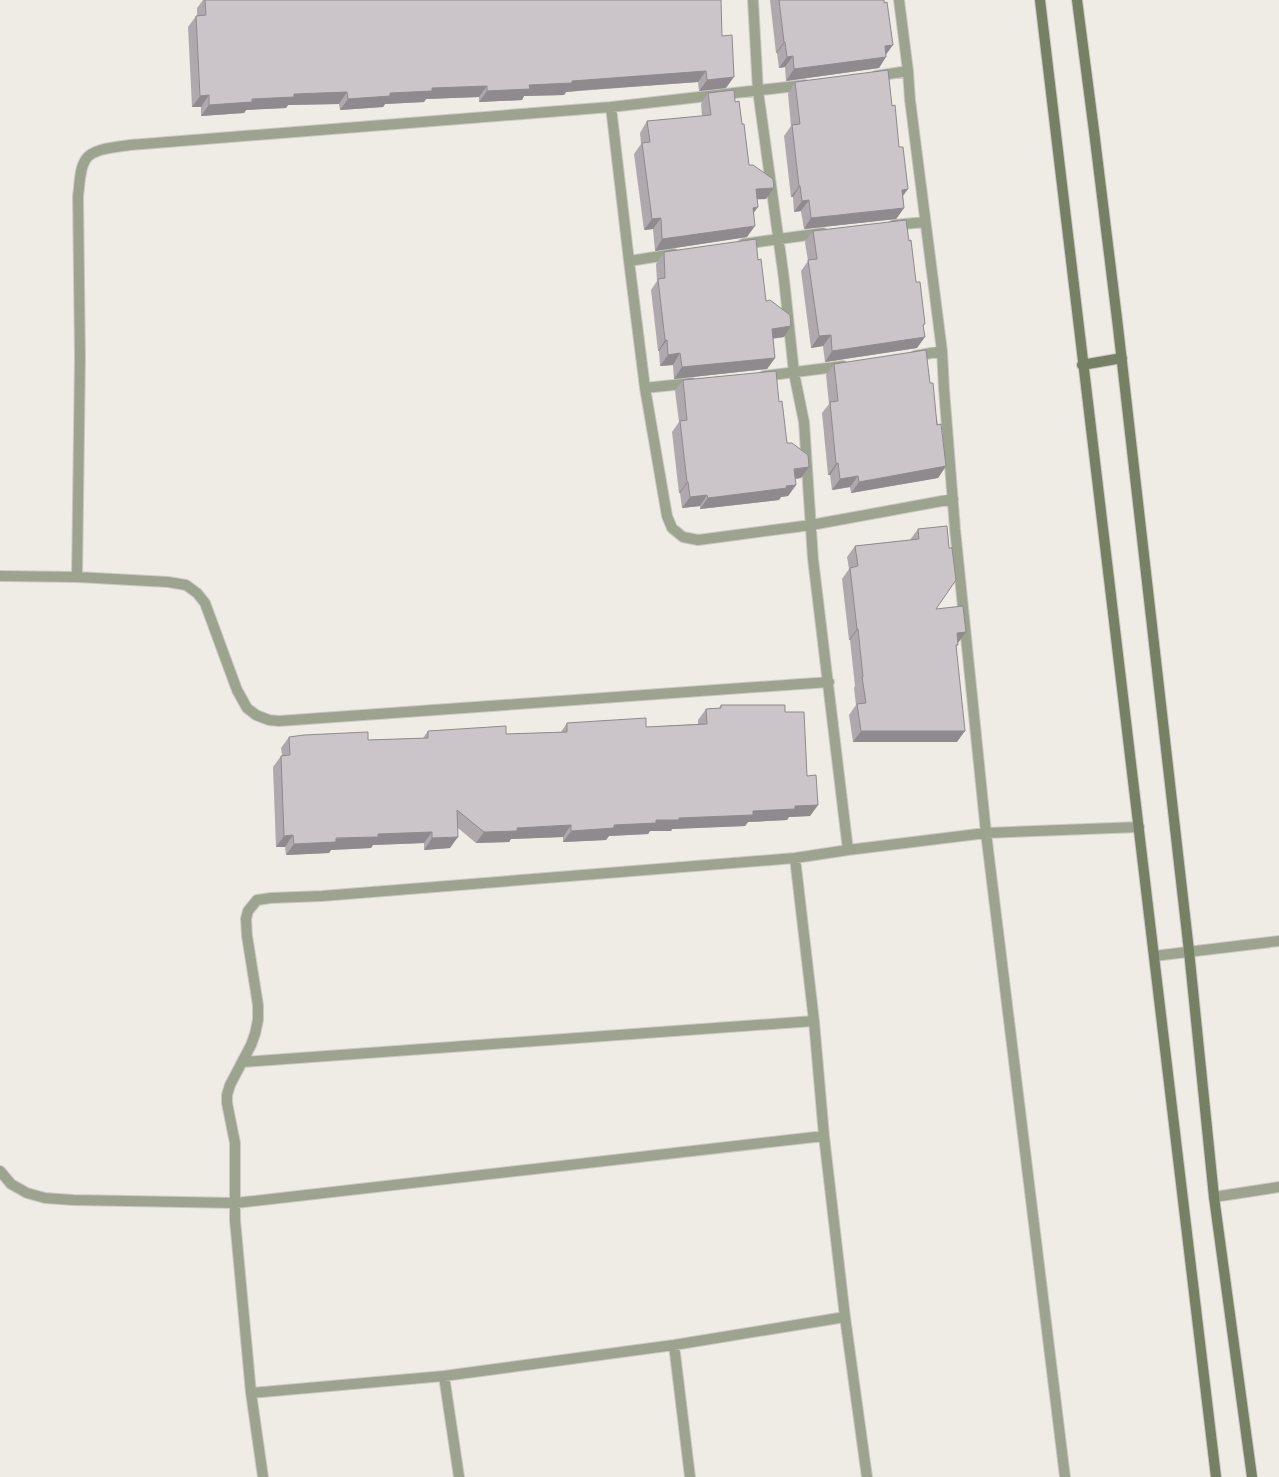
<svg xmlns="http://www.w3.org/2000/svg" width="1279" height="1477" font-family="'Crimson Pro',serif">
<rect width="100%" height="100%" fill="#efece6"/>
<g fill="none" stroke-linecap="round" stroke-linejoin="round">
<!-- street casing -->
<g stroke="#ccc9c4" stroke-width="12">
<path id="street" d="M 753,0 L 758,91 L 784,279 L 794,373 L 804,422 L 813,559 L 848,850
M 899,0 L 908,71 L 910,100 L 942,351 L 944,389 L 955,529 L 986,833 L 1065,1477
M 876,76 L 908,71
M 611,107 L 629,261 L 645,388 L 667,516 L 672,528 L 683,537 L 698,540 L 811,525 L 953,499
M 894,225 L 925,222
M 743,244 L 823,233
M 629,261 L 674,254
M 915,356 L 942,351
M 764,376 L 843,366
M 645,388 L 692,383
M 0,576 L 77,577 L 168,582 L 186,585 L 197,593 L 205,603 L 237,690 L 247,708 L 256,715 L 269,720 L 279,721 L 829,682
M 77,577 L 80,358 L 78,196 C 80,184 79,169 86,159 C 93,148 118,147 130,145 L 611,107 L 805,85
M 795,858 L 814,1021 L 824,1136 L 845,1317 L 867,1477
M 1154,956 L 1279,941
M 243,1062 L 814,1021
M 0,1171 L 11,1184 L 27,1193 L 45,1198 L 73,1200 L 236,1203 L 824,1136
M 1214,1197 L 1279,1187
M 674,1345 L 690,1477
M 444,1376 L 459,1477
M 251,1393 L 444,1376 L 674,1345 L 845,1317
M 263,1477 L 251,1393 L 235,1220 L 235,1143 L 227,1103 L 227,1095 L 230,1085 L 251,1045 L 255,1034 L 258,1020 L 258,1005 L 247,936 L 246,919 L 248,911 L 257,900 L 271,898 L 322,896 L 795,858 L 848,850 L 986,833 L 1139,827"/>
</g>
<!-- secondary casing -->
<g stroke="#ccc9c4" stroke-width="12">
<path id="secondary" d="M 1040,0 L 1216,1477
M 1077,0 L 1094,131 L 1118,327 L 1189,951 L 1214,1197 L 1252,1477
M 1082,365 L 1122,358"/>
</g>
<!-- street -->
<use href="#street" stroke="#9ca490" stroke-width="10"/>
<!-- secondary -->
<use href="#secondary" stroke="#768064" stroke-width="10"/>
</g>
<!-- wall -->
<path fill="#afa9ae" d="M 203,0 L 284,0 L 722,36 L 726,88 L 699,91 L 698,82 L 566,92 L 564,95 L 524,96 L 522,100 L 479,102 L 479,97 L 426,99 L 424,102 L 385,104 L 383,107 L 340,110 L 339,104 L 288,105 L 286,108 L 246,110 L 244,113 L 201,116 L 201,107 L 192,107 L 188,27 L 196,16 L 197,16 L 197,8 Z
M 770,0 L 884,0 L 886,54 L 879,68 L 786,81 L 785,67 L 779,68 L 777,53 L 776,53 Z
M 795,82 L 903,197 L 904,208 L 896,219 L 804,229 L 801,211 L 794,212 L 793,197 L 791,197 L 784,136 L 791,126 L 788,94 Z
M 708,93 L 735,102 L 742,124 L 749,165 L 766,199 L 757,199 L 747,237 L 655,251 L 653,229 L 644,230 L 634,154 L 641,144 L 640,133 L 647,121 L 702,116 L 701,104 Z
M 813,231 L 909,241 L 923,326 L 917,348 L 825,362 L 823,346 L 811,348 L 801,271 L 808,261 L 805,242 Z
M 664,252 L 758,260 L 766,301 L 784,337 L 773,338 L 775,358 L 767,369 L 674,379 L 673,365 L 660,366 L 659,351 L 658,351 L 651,290 L 657,281 L 656,264 Z
M 834,364 L 930,383 L 946,466 L 938,478 L 851,493 L 850,487 L 832,490 L 830,475 L 828,475 L 822,413 L 829,404 L 826,375 Z
M 683,380 L 779,402 L 787,443 L 801,478 L 795,479 L 796,485 L 788,496 L 781,497 L 779,500 L 700,509 L 700,506 L 682,508 L 680,493 L 679,493 L 672,432 L 679,422 L 675,391 Z
M 918,529 L 936,609 L 958,643 L 956,648 L 957,742 L 853,742 L 849,715 L 856,705 L 854,688 L 855,686 L 850,640 L 849,640 L 842,579 L 849,569 L 847,557 L 855,546 L 910,540 Z
M 721,705 L 785,712 L 807,776 L 818,805 L 810,816 L 789,817 L 787,820 L 748,822 L 745,826 L 672,829 L 671,831 L 650,831 L 648,834 L 609,836 L 606,840 L 563,842 L 563,837 L 511,839 L 509,842 L 476,843 L 458,828 L 450,848 L 424,850 L 424,843 L 373,845 L 371,848 L 331,850 L 329,853 L 286,855 L 285,847 L 276,847 L 273,767 L 281,756 L 282,755 L 281,748 L 289,737 L 368,740 L 423,738 L 428,731 L 506,734 L 561,732 L 567,723 L 646,727 L 698,724 L 698,720 L 706,709 L 719,708 Z"/>
<!-- shaded-wall -->
<path fill="#8e8a8d" d="M 784,42 L 785,42 L 777,53 L 776,53 Z
M 893,45 L 885,56 L 885,46 Z
M 793,56 L 785,67 L 779,68 L 787,57 Z
M 886,57 L 879,68 L 786,81 L 794,69 Z
M 706,71 L 698,82 L 586,90 L 566,92 L 564,95 L 524,96 L 522,100 L 479,102 L 487,91 L 529,85 L 594,78 Z
M 734,77 L 726,88 L 699,91 L 707,80 Z
M 487,86 L 479,97 L 426,99 L 424,102 L 385,104 L 383,107 L 340,110 L 348,99 L 432,88 Z
M 347,92 L 339,104 L 288,105 L 286,108 L 246,110 L 244,113 L 201,116 L 209,105 L 294,94 Z
M 209,95 L 201,107 L 192,107 L 200,96 Z
M 799,186 L 800,186 L 793,197 L 791,197 Z
M 774,188 L 766,199 L 748,200 L 756,189 Z
M 908,189 L 900,200 L 902,190 Z
M 809,200 L 801,211 L 794,212 L 802,201 Z
M 758,207 L 750,218 L 753,208 Z
M 904,208 L 896,219 L 804,229 L 811,218 Z
M 661,218 L 653,229 L 644,230 L 652,219 Z
M 755,226 L 747,237 L 655,251 L 662,239 Z
M 791,326 L 784,337 L 765,340 L 772,329 Z
M 831,335 L 823,346 L 811,348 L 819,336 Z
M 925,337 L 917,348 L 825,362 L 832,351 Z
M 665,340 L 667,340 L 659,351 L 658,351 Z
M 680,353 L 673,365 L 660,366 L 668,355 Z
M 775,358 L 767,369 L 674,379 L 682,367 Z
M 838,463 L 830,475 L 828,475 L 836,464 Z
M 946,466 L 938,478 L 851,493 L 859,482 Z
M 809,467 L 801,478 L 786,480 L 794,469 Z
M 858,476 L 850,487 L 832,490 L 840,479 Z
M 687,482 L 688,482 L 680,493 L 679,493 Z
M 796,485 L 788,496 L 781,497 L 779,500 L 700,509 L 708,498 Z
M 707,495 L 700,506 L 682,508 L 690,497 Z
M 857,629 L 858,629 L 850,640 L 849,640 Z
M 966,632 L 958,643 L 957,633 Z
M 861,731 L 965,731 L 957,742 L 853,742 Z
M 818,805 L 810,816 L 789,817 L 787,820 L 748,822 L 745,826 L 672,829 L 671,831 L 650,831 L 648,834 L 609,836 L 606,840 L 563,842 L 571,831 L 656,820 L 753,811 L 795,806 Z
M 571,825 L 563,837 L 511,839 L 509,842 L 476,843 L 484,832 L 517,828 Z
M 432,832 L 424,843 L 373,845 L 371,848 L 331,850 L 329,853 L 286,855 L 294,844 L 378,834 Z
M 293,835 L 285,847 L 276,847 L 284,836 Z
M 458,837 L 450,848 L 424,850 L 432,838 Z"/>
<!-- building -->
<path fill="#cbc5ca" stroke="#8e8a8d" d="M 205,0 L 721,0 L 722,36 L 732,35 L 734,77 L 707,80 L 706,71 L 572,81 L 572,83 L 529,85 L 530,89 L 487,91 L 487,86 L 432,88 L 432,91 L 390,93 L 390,96 L 348,99 L 347,92 L 294,94 L 294,97 L 252,99 L 252,102 L 209,105 L 209,95 L 200,96 L 196,16 L 206,15 Z
M 779,0 L 884,0 L 884,3 L 887,2 L 893,45 L 885,46 L 886,57 L 794,69 L 793,56 L 787,57 L 785,42 L 784,42 Z
M 888,70 L 892,106 L 895,105 L 899,147 L 903,147 L 908,189 L 902,190 L 904,208 L 811,218 L 809,200 L 802,201 L 800,186 L 799,186 L 792,125 L 800,124 L 795,82 Z
M 734,90 L 735,102 L 739,101 L 742,124 L 744,124 L 749,165 L 753,165 L 773,179 L 774,188 L 756,189 L 758,207 L 753,208 L 755,226 L 662,239 L 661,218 L 652,219 L 642,143 L 650,142 L 647,121 L 711,115 L 708,93 Z
M 906,220 L 909,241 L 911,240 L 916,282 L 920,282 L 925,324 L 923,325 L 925,337 L 832,351 L 831,335 L 819,336 L 808,260 L 817,259 L 813,231 Z
M 756,239 L 758,260 L 761,259 L 766,301 L 770,300 L 790,315 L 791,326 L 772,329 L 775,358 L 682,367 L 680,353 L 668,355 L 667,340 L 665,340 L 658,279 L 665,278 L 664,252 Z
M 926,350 L 930,383 L 933,383 L 937,425 L 941,424 L 946,466 L 859,482 L 858,476 L 840,479 L 838,463 L 836,464 L 830,402 L 838,401 L 834,364 Z
M 776,371 L 779,402 L 782,401 L 787,443 L 792,443 L 808,455 L 809,467 L 794,469 L 796,485 L 786,486 L 787,488 L 708,498 L 707,495 L 690,497 L 688,482 L 687,482 L 680,421 L 687,420 L 683,380 Z
M 947,526 L 949,548 L 952,548 L 956,580 L 936,609 L 963,606 L 966,632 L 957,633 L 958,645 L 956,645 L 965,731 L 861,731 L 857,704 L 866,703 L 862,677 L 863,677 L 858,629 L 857,629 L 850,568 L 858,566 L 855,546 L 919,539 L 918,529 Z
M 721,705 L 785,705 L 785,712 L 804,712 L 807,776 L 816,775 L 818,805 L 795,806 L 795,809 L 753,811 L 753,815 L 679,818 L 679,820 L 656,820 L 656,823 L 614,825 L 614,828 L 571,831 L 571,825 L 517,828 L 517,831 L 484,832 L 457,810 L 458,837 L 432,838 L 432,832 L 378,834 L 378,837 L 336,838 L 336,842 L 294,844 L 293,835 L 284,836 L 281,756 L 290,755 L 289,737 L 304,735 L 368,732 L 368,740 L 428,738 L 428,731 L 506,726 L 506,734 L 567,732 L 567,723 L 582,722 L 646,718 L 646,727 L 707,724 L 706,709 L 721,708 Z"/>
</svg>
